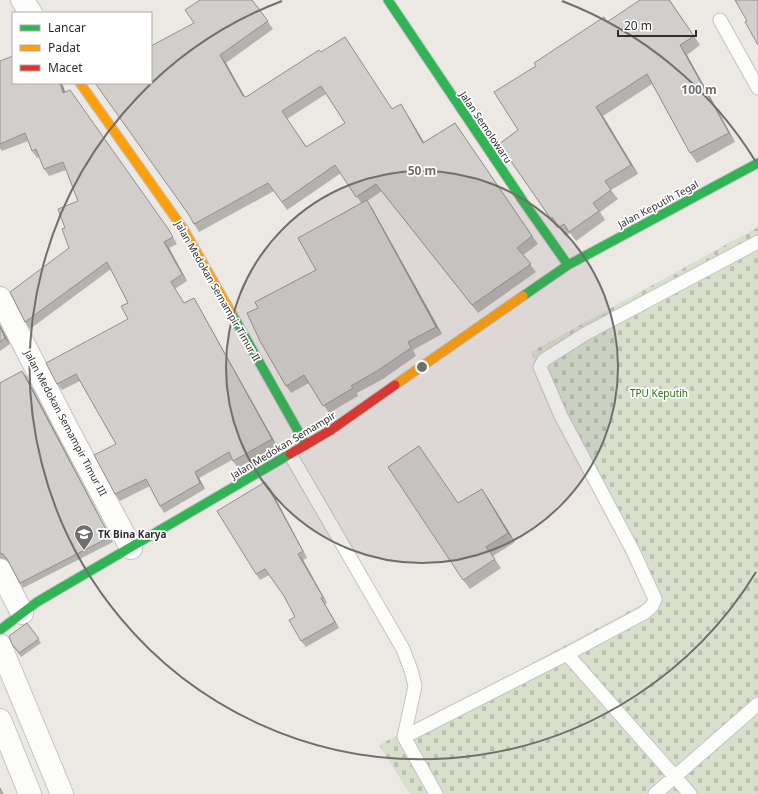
<svg xmlns="http://www.w3.org/2000/svg" width="758" height="794" font-family="'Noto Sans',sans-serif">
<defs>
<pattern id="cemetery-stones" width="16" height="16" patternUnits="userSpaceOnUse"><rect width="16" height="16" fill="#d8e0cc"/><path d="M2 7V4a2 2 0 0 1 4 0v3zM10 15v-3a2 2 0 0 1 4 0v3z" fill="#bac0b0"/></pattern>
</defs>
<rect width="100%" height="100%" fill="#ece8e4"/>
<!-- cemetery -->
<path fill="url(#cemetery-stones)" d="M 758,227 L 758,794 L 410,794 L 379,745 L 648,601 L 531,352 Z"/>
<g fill="none" stroke-linecap="round" stroke-linejoin="round">
<!-- lane casing -->
<g stroke="#c5c4c5" stroke-width="15">
<path id="lane" d="M 720,20 L 758,88
M 290,454 L 403,649 L 411,670 L 415,686 L 404,737 L 436,794
M 567,654 L 690,794
M 404,737 L 567,654 L 644,613 L 652,606 L 655,599 L 633,551 L 561,416 L 540,367 L 541,365 L 544,360 L 585,334 L 758,242
M 655,794 L 758,704"/>
</g>
<!-- street casing -->
<g stroke="#c5c4c5" stroke-width="24">
<path id="street" d="M 22,0 L 31,13
M 0,298 L 67,428 L 131,548
M 0,570 L 22,613
M 0,645 L 62,794
M 0,720 L 30,794"/>
</g>
<!-- fast casing -->
<g stroke="#c5c4c5" stroke-width="11">
<path id="fast" d="M 388,0 L 525,204 L 568,265
M 523,296 L 568,265 L 758,163
M 232,314 L 306,445
M 0,630 L 37,602 L 290,454"/>
</g>
<!-- slow casing -->
<g stroke="#c5c4c5" stroke-width="11">
<path id="slow" d="M 80,83 L 184,230 L 232,314
M 395,385 L 523,296"/>
</g>
<!-- jam casing -->
<g stroke="#c5c4c5" stroke-width="11">
<path id="jam" d="M 290,454 L 331,430 L 395,385"/>
</g>
<!-- lane -->
<use href="#lane" stroke="#fcfcfb" stroke-width="13"/>
<!-- street -->
<use href="#street" stroke="#fcfcfb" stroke-width="22"/>
<!-- fast -->
<use href="#fast" stroke="#30b455" stroke-width="9"/>
<!-- slow -->
<use href="#slow" stroke="#ff9f0a" stroke-width="9"/>
<!-- jam -->
<use href="#jam" stroke="#e5322d" stroke-width="9"/>
</g>
<!-- wall -->
<path fill="#b4b1af" fill-rule="evenodd" d="M 252,0 L 273,29 L 226,63 L 244,96 L 246,97 L 321,52 L 345,37 L 392,109 L 406,112 L 424,142 L 455,123 L 538,244 L 523,255 L 536,272 L 478,313 L 382,191 L 367,201 L 372,208 L 442,334 L 413,350 L 416,356 L 383,379 L 357,393 L 358,396 L 329,413 L 309,383 L 291,393 L 286,386 L 258,308 L 316,270 L 361,203 L 341,173 L 287,210 L 274,191 L 199,232 L 194,224 L 151,83 ZM 326,94 L 345,123 L 307,147 L 287,119 Z
M 670,0 L 700,45 L 687,55 L 735,142 L 697,163 L 690,153 L 652,84 L 603,116 L 638,174 L 611,190 L 618,199 L 600,212 L 605,220 L 576,241 L 570,233 L 565,236 L 559,227 L 557,228 L 499,144 L 518,130 L 607,22 Z
M 0,61 L 13,83 L 62,83 L 65,92 L 173,237 L 177,244 L 169,248 L 187,281 L 175,289 L 184,303 L 194,298 L 198,305 L 277,446 L 238,468 L 232,460 L 199,478 L 205,489 L 164,513 L 160,506 L 150,486 L 120,501 L 115,494 L 116,444 L 80,381 L 62,390 L 57,384 L 128,319 L 128,303 L 111,269 L 30,329 L 25,322 L 69,248 L 65,228 L 78,201 L 66,170 L 49,176 L 44,169 L 39,157 L 37,158 L 32,151 L 28,141 L 2,151 L 0,148 Z
M 0,325 L 10,344 L 0,351 Z
M 26,376 L 113,542 L 23,588 L 20,583 L 9,562 L 7,560 L 0,558 L 0,383 Z
M 270,488 L 307,558 L 303,560 L 327,603 L 325,604 L 339,628 L 306,647 L 301,641 L 295,617 L 284,596 L 269,575 L 260,580 L 256,574 Z
M 488,498 L 515,542 L 493,556 L 501,568 L 470,589 L 463,580 L 458,503 Z
M 27,623 L 41,643 L 21,657 L 12,644 Z"/>
<!-- shaded-wall -->
<path fill="#92908e" d="M 680,45 L 687,55 L 735,142 L 729,133 Z
M 220,55 L 226,63 L 249,104 L 243,96 Z
M 60,83 L 62,83 L 68,100 L 63,93 Z
M 401,104 L 406,112 L 429,151 L 423,143 Z
M 596,107 L 603,116 L 638,174 L 631,165 Z
M 367,200 L 372,208 L 442,334 L 436,327 Z
M 164,242 L 169,248 L 187,281 L 182,274 Z
M 194,298 L 198,305 L 277,446 L 272,439 Z
M 0,325 L 10,344 L 5,338 L 0,327 Z
M 22,371 L 26,376 L 113,542 L 110,537 Z
M 195,472 L 199,478 L 205,489 L 200,483 Z
M 265,482 L 270,488 L 307,558 L 303,551 Z
M 482,489 L 488,498 L 515,542 L 508,533 Z
M 298,554 L 303,560 L 327,603 L 323,597 Z
M 321,598 L 325,604 L 339,628 L 335,622 Z"/>
<!-- building -->
<path fill="#d1cecb" stroke="#92908e" fill-rule="evenodd" d="M 200,0 L 252,0 L 268,21 L 220,55 L 243,96 L 245,96 L 246,97 L 319,50 L 321,52 L 345,37 L 392,109 L 401,104 L 423,143 L 455,123 L 532,236 L 517,248 L 531,264 L 472,305 L 376,184 L 356,197 L 335,165 L 282,202 L 268,183 L 194,224 L 189,215 L 95,83 L 151,83 L 151,46 L 194,23 L 185,10 ZM 321,86 L 345,123 L 306,147 L 282,111 Z
M 640,0 L 669,0 L 694,36 L 680,45 L 729,133 L 690,153 L 647,74 L 596,107 L 631,165 L 605,181 L 611,190 L 593,203 L 599,211 L 569,232 L 564,224 L 559,227 L 552,217 L 551,219 L 499,144 L 518,130 L 494,92 L 536,66 L 534,63 L 604,17 L 607,22 Z
M 735,0 L 758,0 L 758,45 L 745,22 L 747,21 Z
M 13,56 L 13,83 L 60,83 L 63,93 L 70,90 L 169,230 L 173,237 L 164,242 L 182,274 L 171,282 L 184,303 L 194,298 L 272,439 L 233,461 L 229,452 L 195,472 L 200,483 L 160,506 L 146,479 L 115,494 L 94,455 L 116,444 L 76,374 L 57,384 L 46,363 L 128,319 L 121,306 L 128,303 L 107,262 L 25,322 L 10,292 L 69,248 L 62,229 L 65,228 L 58,209 L 78,201 L 63,162 L 44,169 L 36,149 L 32,151 L 25,133 L 0,144 L 0,61 Z
M 367,200 L 436,327 L 408,342 L 411,348 L 377,371 L 351,386 L 353,388 L 323,406 L 304,375 L 286,386 L 260,341 L 247,313 L 258,308 L 255,302 L 316,270 L 298,238 Z
M 0,327 L 5,338 L 0,342 Z
M 22,371 L 110,537 L 20,583 L 7,559 L 3,554 L 0,553 L 0,383 Z
M 419,446 L 458,503 L 482,489 L 508,533 L 486,547 L 495,559 L 463,580 L 388,467 Z
M 265,482 L 303,551 L 298,554 L 323,597 L 321,598 L 335,622 L 301,641 L 289,620 L 295,617 L 284,596 L 265,569 L 256,574 L 217,511 Z
M 27,623 L 39,639 L 19,653 L 12,644 L 9,636 Z
M 0,788 L 3,794 L 0,794 Z"/>
<!-- distance rings -->
<circle cx="422" cy="367" r="196" fill="#706f6e" fill-opacity=".12"/>
<g fill="none" stroke="#706f6e" stroke-width="2">
<circle cx="422" cy="367" r="196"/>
<path d="M756 572A392 392 0 1 1 282 1M562 1A392 392 0 0 1 756 162"/>
</g>
<!-- icons -->
<defs>
<g id="school-pin" transform="scale(1)"><path d="M0 17L-7.5 6A9.5 9.5 0 1 1 7.5 6Z" fill="#706f6e" stroke="#fff"/><path d="M0-5L7-2L0 1L-7-2ZM-4 1L0 2.5L4 1V4Q0 6-4 4Z" fill="#fff"/></g>
</defs>
<g fill-rule="evenodd">
<use href="#school-pin" x="84" y="534"/>
</g>
<g text-anchor="middle" dominant-baseline="central" stroke-width="3.5" stroke-linejoin="round" paint-order="stroke">
<!-- street labels -->
<g font-size="10" fill="#2e2e2e" stroke="#fff">
<text transform="translate(486 127) rotate(56)">Jalan Semolowaru</text>
<text transform="translate(658 204) rotate(-28)">Jalan Keputih Tegal</text>
<text transform="translate(218 291) rotate(60)">Jalan Medokan Semampir Timur II</text>
<text transform="translate(66 423) rotate(62)">Jalan Medokan Semampir Timur III</text>
<text transform="translate(283 445) rotate(-31)">Jalan Medokan Semampir</text>
</g>
<!-- park labels -->
<g font-size="10" fill="#2c6e1b" stroke="#fff">
<text x="659" y="393">TPU Keputih</text>
</g>
<!-- poi labels -->
<g font-size="10" font-weight="bold" fill="#2e2e2e" stroke="#fff" text-anchor="start">
<text x="98" y="534">TK Bina Karya</text>
</g>
</g>
<circle cx="422" cy="367" r="6" fill="#706f6e" stroke="#fff" stroke-width="2"/>
<g font-size="12" text-anchor="middle" font-weight="bold" fill="#706f6e" stroke="#fff" stroke-width="3.5" stroke-linejoin="round" paint-order="stroke">
<text x="699" y="94">100 m</text>
<text x="422" y="175">50 m</text>
</g>
<!-- legend -->
<rect x="12" y="12" width="140" height="72" fill="#ffffff" stroke="#ababab"/>
<rect x="20" y="25" width="20" height="6" fill="#30b455" stroke="#ababab"/>
<text x="48" y="32" font-size="12" fill="#2e2e2e">Lancar</text>
<rect x="20" y="45" width="20" height="6" fill="#ff9f0a" stroke="#ababab"/>
<text x="48" y="52" font-size="12" fill="#2e2e2e">Padat</text>
<rect x="20" y="65" width="20" height="6" fill="#e5322d" stroke="#ababab"/>
<text x="48" y="72" font-size="12" fill="#2e2e2e">Macet</text>
<!-- scale -->
<path d="M618 30v6h78v-6" fill="none" stroke="#2e2e2e" stroke-width="2"/>
<text x="624" y="30" font-size="12" fill="#2e2e2e" stroke="#ffffff" stroke-width="3" paint-order="stroke">20 m</text>
</svg>
